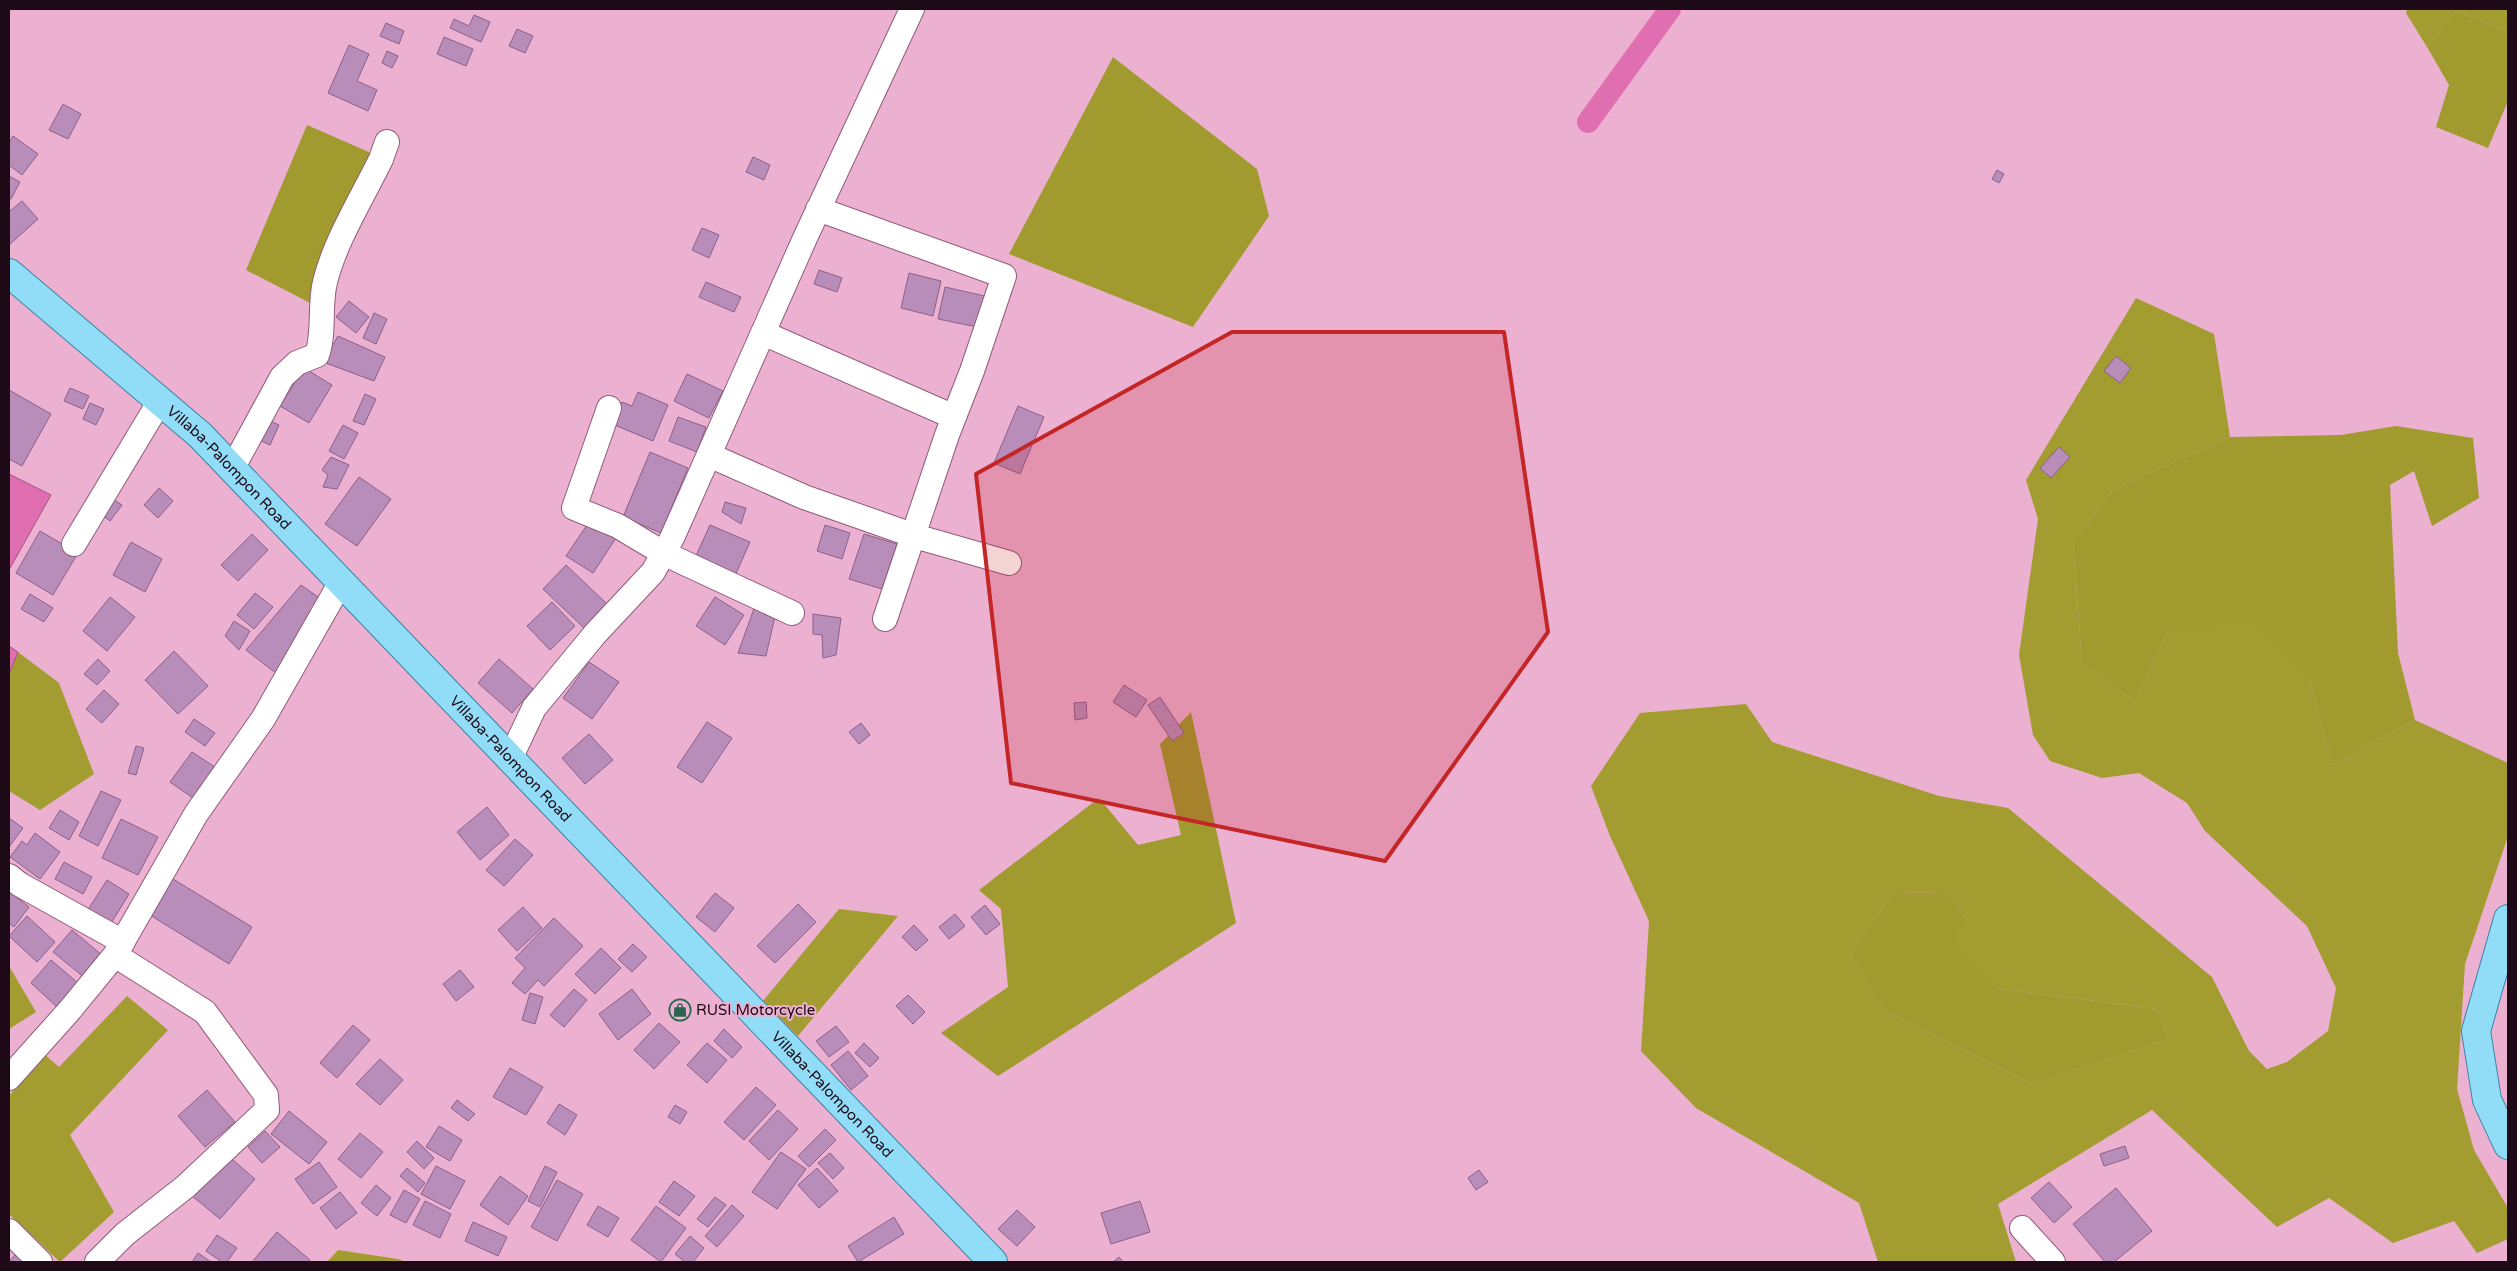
<svg xmlns="http://www.w3.org/2000/svg" width="2517" height="1271" font-family="'Varela Round',sans-serif">
<rect width="100%" height="100%" fill="#ecb0d0"/>
<!-- green -->
<path fill="#a19a2e" d="M 2456,11 L 2508,32 L 2508,101 L 2488,148 L 2436,127 L 2449,85 L 2427,47 Z
M 1113,57 L 1257,169 L 1269,216 L 1193,327 L 1009,254 Z
M 307,125 L 387,160 L 316,306 L 246,270 Z
M 2396,426 L 2473,438 L 2479,498 L 2432,526 L 2414,471 L 2390,485 L 2398,653 L 2415,720 L 2332,765 L 2309,676 L 2168,631 L 2135,702 L 2082,663 L 2073,542 L 2114,489 L 2230,437 L 2341,435 Z
M 1191,712 L 1236,923 L 998,1076 L 941,1033 L 1008,987 L 1001,909 L 979,890 L 1099,798 L 1138,845 L 1181,835 L 1160,744 Z
M 1948,892 L 1965,918 L 1995,988 L 2156,1009 L 2169,1039 L 2032,1084 L 1883,1010 L 1850,953 L 1894,893 Z"/>
<!-- forest -->
<path fill="#a39c30" fill-rule="evenodd" d="M 2407,9 L 2508,9 L 2508,32 L 2456,11 L 2427,47 L 2406,13 Z
M 2136,298 L 2214,334 L 2230,437 L 2114,489 L 2073,542 L 2082,663 L 2135,702 L 2168,631 L 2249,620 L 2309,676 L 2332,765 L 2415,720 L 2508,763 L 2508,836 L 2465,964 L 2457,1089 L 2474,1150 L 2508,1208 L 2508,1239 L 2477,1253 L 2454,1221 L 2393,1243 L 2329,1198 L 2277,1227 L 2152,1110 L 1998,1204 L 2016,1262 L 1878,1262 L 1859,1203 L 1696,1108 L 1641,1051 L 1649,921 L 1610,836 L 1591,786 L 1640,713 L 1746,704 L 1772,742 L 1939,796 L 2008,808 L 2212,977 L 2249,1051 L 2267,1069 L 2287,1062 L 2328,1031 L 2336,988 L 2307,926 L 2205,831 L 2187,803 L 2139,773 L 2102,778 L 2050,761 L 2033,735 L 2019,655 L 2038,519 L 2026,480 ZM 1948,892 L 1965,918 L 1951,946 L 1995,988 L 2156,1009 L 2169,1039 L 2032,1084 L 1883,1010 L 1850,953 L 1894,893 Z
M 18,652 L 59,683 L 94,774 L 40,810 L 9,791 L 9,674 Z
M 839,909 L 898,916 L 798,1036 L 763,1001 Z
M 9,966 L 36,1012 L 9,1029 Z
M 127,996 L 168,1030 L 70,1135 L 114,1212 L 60,1262 L 9,1214 L 9,1096 L 44,1054 L 59,1067 Z
M 338,1250 L 398,1259 L 406,1262 L 327,1262 Z"/>
<!-- water -->
<path fill="#df6fb1" stroke="#a55182" d="M 9,474 L 51,495 L 9,570 Z
M 9,646 L 18,652 L 9,674 Z"/>
<g fill="none" stroke-linecap="round" stroke-linejoin="round">
<!-- canal -->
<path stroke="#df6fb1" stroke-width="22" d="M 1588,122 L 1670,9"/>
</g>
<!-- building -->
<path fill="#b98dba" stroke="#8a618b" d="M 474,15 L 490,22 L 481,42 L 450,28 L 454,19 L 469,26 Z
M 386,23 L 404,31 L 399,44 L 380,36 Z
M 517,29 L 533,36 L 525,53 L 509,46 Z
M 444,37 L 473,49 L 466,66 L 437,54 Z
M 349,45 L 369,54 L 357,81 L 377,90 L 368,111 L 328,93 Z
M 387,51 L 398,56 L 392,68 L 382,63 Z
M 63,104 L 81,114 L 68,139 L 49,130 Z
M 13,136 L 38,154 L 22,175 L 9,165 L 9,143 Z
M 753,157 L 770,165 L 764,180 L 746,172 Z
M 1997,170 L 2004,174 L 1999,183 L 1992,179 Z
M 9,176 L 20,182 L 11,199 L 9,198 Z
M 22,201 L 38,219 L 9,245 L 9,212 Z
M 702,228 L 719,235 L 709,258 L 692,250 Z
M 819,270 L 842,278 L 837,292 L 814,284 Z
M 909,273 L 941,281 L 933,316 L 901,308 Z
M 706,282 L 741,297 L 734,312 L 699,297 Z
M 945,287 L 989,297 L 982,328 L 938,319 Z
M 349,301 L 369,317 L 356,333 L 336,317 Z
M 374,313 L 387,319 L 376,344 L 363,338 Z
M 338,336 L 385,357 L 374,381 L 323,362 Z
M 2116,356 L 2131,368 L 2120,383 L 2104,371 Z
M 304,368 L 332,385 L 309,423 L 280,406 Z
M 687,374 L 723,391 L 709,418 L 674,401 Z
M 70,388 L 89,396 L 83,409 L 64,401 Z
M 9,390 L 51,414 L 22,466 L 9,459 Z
M 638,392 L 668,405 L 653,441 L 612,424 L 622,402 L 632,406 Z
M 365,394 L 376,399 L 364,425 L 353,421 Z
M 90,403 L 104,409 L 96,425 L 83,419 Z
M 1018,406 L 1044,417 L 1020,474 L 994,463 Z
M 678,417 L 706,427 L 697,452 L 669,441 Z
M 263,418 L 279,425 L 270,445 L 255,438 Z
M 343,425 L 358,433 L 344,459 L 329,451 Z
M 2059,447 L 2070,457 L 2051,478 L 2040,468 Z
M 650,452 L 688,468 L 661,533 L 623,517 Z
M 331,457 L 349,465 L 337,489 L 323,487 L 328,475 L 322,470 Z
M 359,477 L 391,499 L 357,546 L 325,524 Z
M 159,488 L 173,501 L 158,518 L 144,505 Z
M 108,496 L 122,505 L 110,521 L 97,511 Z
M 725,502 L 746,508 L 741,524 L 722,512 Z
M 589,522 L 616,538 L 593,573 L 566,556 Z
M 710,525 L 750,542 L 734,578 L 694,560 Z
M 825,525 L 850,533 L 842,559 L 817,551 Z
M 40,531 L 78,553 L 53,595 L 16,573 Z
M 252,534 L 268,550 L 238,581 L 221,565 Z
M 864,534 L 897,544 L 882,589 L 849,579 Z
M 131,542 L 162,559 L 145,592 L 113,575 Z
M 566,565 L 607,604 L 584,628 L 543,589 Z
M 301,585 L 321,599 L 277,674 L 246,650 Z
M 255,593 L 273,607 L 254,629 L 237,615 Z
M 30,594 L 53,608 L 44,622 L 21,609 Z
M 110,597 L 135,617 L 107,651 L 83,631 Z
M 715,597 L 744,615 L 725,645 L 696,626 Z
M 552,602 L 575,626 L 550,650 L 527,626 Z
M 755,606 L 775,616 L 766,656 L 738,653 Z
M 813,614 L 841,618 L 836,655 L 823,658 L 822,635 L 813,634 Z
M 234,621 L 250,631 L 239,650 L 225,636 Z
M 174,651 L 208,686 L 178,714 L 145,680 Z
M 98,659 L 110,671 L 97,685 L 84,674 Z
M 499,659 L 533,689 L 512,713 L 478,683 Z
M 589,662 L 619,682 L 592,719 L 563,698 Z
M 1124,685 L 1147,700 L 1136,717 L 1113,702 Z
M 104,690 L 119,704 L 102,723 L 86,709 Z
M 1160,697 L 1184,733 L 1172,741 L 1148,705 Z
M 1086,702 L 1087,718 L 1075,720 L 1074,703 Z
M 194,719 L 215,733 L 205,746 L 185,732 Z
M 707,722 L 732,738 L 702,783 L 677,767 Z
M 861,723 L 870,735 L 859,744 L 849,732 Z
M 589,734 L 613,760 L 585,784 L 562,758 Z
M 136,746 L 144,748 L 136,775 L 128,773 Z
M 192,752 L 215,767 L 193,798 L 170,782 Z
M 101,791 L 121,800 L 98,846 L 79,836 Z
M 487,807 L 509,835 L 480,860 L 457,832 Z
M 60,810 L 79,822 L 69,840 L 49,828 Z
M 9,818 L 23,828 L 9,847 Z
M 121,819 L 158,837 L 138,875 L 102,858 Z
M 35,833 L 60,852 L 40,879 L 10,857 L 22,841 L 27,845 Z
M 515,839 L 533,855 L 504,886 L 486,870 Z
M 64,862 L 92,877 L 83,894 L 55,879 Z
M 173,879 L 252,927 L 229,964 L 150,915 Z
M 107,880 L 129,894 L 110,925 L 87,911 Z
M 9,891 L 29,907 L 14,927 L 9,923 Z
M 715,893 L 734,908 L 715,932 L 696,917 Z
M 798,904 L 816,922 L 775,963 L 757,946 Z
M 985,905 L 1000,924 L 986,935 L 971,917 Z
M 523,907 L 542,928 L 517,951 L 498,930 Z
M 955,914 L 965,926 L 949,939 L 939,927 Z
M 27,916 L 55,942 L 37,962 L 9,936 Z
M 554,918 L 583,946 L 544,986 L 538,980 L 525,994 L 512,983 L 525,968 L 515,958 Z
M 914,925 L 928,940 L 916,951 L 902,937 Z
M 72,930 L 103,956 L 85,978 L 53,952 Z
M 633,944 L 647,957 L 632,972 L 618,959 Z
M 601,948 L 621,968 L 595,994 L 575,974 Z
M 51,960 L 78,983 L 57,1007 L 31,983 Z
M 460,970 L 474,987 L 456,1001 L 443,984 Z
M 574,989 L 587,1000 L 564,1027 L 550,1015 Z
M 632,989 L 651,1014 L 618,1040 L 599,1014 Z
M 530,993 L 543,997 L 535,1024 L 522,1020 Z
M 908,995 L 925,1012 L 913,1024 L 896,1006 Z
M 659,1023 L 680,1042 L 654,1069 L 634,1050 Z
M 353,1025 L 370,1040 L 337,1078 L 320,1063 Z
M 836,1026 L 849,1042 L 829,1057 L 816,1041 Z
M 724,1029 L 742,1047 L 732,1058 L 714,1041 Z
M 707,1043 L 727,1060 L 707,1083 L 687,1065 Z
M 864,1043 L 879,1058 L 870,1067 L 855,1053 Z
M 848,1051 L 868,1076 L 851,1090 L 831,1065 Z
M 380,1059 L 403,1080 L 380,1105 L 356,1084 Z
M 510,1068 L 543,1087 L 526,1115 L 493,1097 Z
M 756,1087 L 776,1105 L 744,1140 L 724,1122 Z
M 207,1090 L 235,1122 L 205,1147 L 178,1116 Z
M 457,1100 L 475,1114 L 468,1121 L 451,1108 Z
M 559,1104 L 577,1115 L 565,1135 L 547,1123 Z
M 675,1105 L 687,1112 L 680,1124 L 668,1117 Z
M 778,1110 L 798,1129 L 769,1160 L 749,1141 Z
M 289,1111 L 327,1142 L 309,1164 L 271,1134 Z
M 439,1126 L 462,1140 L 450,1161 L 426,1147 Z
M 825,1129 L 836,1140 L 809,1167 L 798,1156 Z
M 265,1131 L 280,1147 L 262,1163 L 248,1147 Z
M 360,1133 L 383,1152 L 361,1178 L 338,1159 Z
M 417,1141 L 434,1158 L 424,1169 L 407,1152 Z
M 2125,1146 L 2129,1158 L 2104,1166 L 2100,1154 Z
M 781,1152 L 806,1169 L 777,1209 L 752,1192 Z
M 830,1153 L 844,1168 L 833,1179 L 818,1163 Z
M 226,1154 L 255,1179 L 220,1219 L 191,1195 Z
M 319,1162 L 337,1187 L 313,1204 L 295,1179 Z
M 436,1166 L 465,1181 L 450,1209 L 421,1194 Z
M 545,1166 L 557,1172 L 540,1207 L 528,1201 Z
M 407,1168 L 425,1183 L 418,1192 L 400,1176 Z
M 817,1168 L 838,1191 L 819,1208 L 798,1185 Z
M 1479,1170 L 1488,1182 L 1476,1190 L 1468,1178 Z
M 500,1176 L 528,1196 L 508,1225 L 480,1205 Z
M 557,1180 L 583,1194 L 557,1241 L 531,1227 Z
M 674,1181 L 695,1196 L 679,1216 L 659,1202 Z
M 2049,1182 L 2072,1207 L 2054,1223 L 2031,1198 Z
M 376,1185 L 391,1198 L 377,1216 L 361,1203 Z
M 2116,1188 L 2152,1231 L 2114,1262 L 2105,1262 L 2073,1224 Z
M 404,1190 L 420,1199 L 406,1223 L 390,1215 Z
M 340,1192 L 357,1213 L 336,1229 L 320,1208 Z
M 715,1197 L 726,1205 L 708,1227 L 697,1219 Z
M 425,1201 L 451,1214 L 440,1238 L 413,1225 Z
M 1140,1201 L 1150,1232 L 1111,1244 L 1101,1213 Z
M 732,1205 L 744,1216 L 717,1247 L 705,1236 Z
M 598,1206 L 619,1218 L 608,1237 L 587,1225 Z
M 656,1206 L 686,1228 L 661,1262 L 631,1240 Z
M 1017,1210 L 1035,1227 L 1017,1246 L 998,1229 Z
M 894,1217 L 904,1234 L 858,1262 L 848,1246 Z
M 473,1222 L 507,1237 L 498,1256 L 465,1241 Z
M 277,1232 L 310,1260 L 308,1262 L 252,1262 Z
M 217,1235 L 237,1248 L 227,1262 L 222,1262 L 206,1251 Z
M 690,1236 L 704,1248 L 693,1262 L 685,1262 L 675,1254 Z
M 17,1252 L 27,1262 L 9,1262 Z
M 198,1253 L 211,1262 L 192,1262 Z
M 1119,1257 L 1123,1262 L 1113,1262 Z"/>
<g fill="none" stroke-linecap="round" stroke-linejoin="round">
<!-- minor casing -->
<g stroke="#915c79" stroke-width="26">
<path id="minor" d="M 818,209 L 1004,276 L 972,371 L 947,435 L 885,619
M 763,333 L 954,417
M 609,408 L 574,508 L 618,526 L 663,553 L 792,613
M 709,455 L 804,497 L 918,537 L 1009,563
M 232,469 L 282,377 L 297,363 L 317,355 C 325,332 319,306 325,282 C 335,241 362,198 381,159 L 387,142
M 74,544 L 160,401
M 510,759 L 534,708 L 595,634 L 653,572 L 672,538 L 805,238 L 912,9
M 9,876 L 19,884 L 123,942
M 9,1078 L 69,1011 L 115,955 L 196,814 L 263,719 L 341,582
M 2022,1228 L 2053,1262
M 9,1231 L 40,1262
M 97,1262 L 125,1234 L 185,1187 L 267,1110 L 266,1095 L 205,1012 L 115,955"/>
</g>
<!-- major casing -->
<g stroke="#3984a4" stroke-width="30">
<g id="major">
<path id="s1" d="M 9,273 L 200,435 L 993,1262"/>
<path d="M 2508,919 L 2476,1031 L 2487,1100 L 2508,1145"/>
</g>
</g>
<!-- minor -->
<use href="#minor" stroke="#fff" stroke-width="24"/>
<!-- major -->
<use href="#major" stroke="#91dcf7" stroke-width="28"/>
</g>
<!-- marked area -->
<path fill="#c42526" fill-opacity="0.2" stroke="#c42526" stroke-width="4" stroke-linejoin="round" d="M 1232,332 L 1504,332 L 1548,632 L 1385,861 L 1011,783 L 976,474 Z"/>
<!-- icons -->
<defs>
<g id="shop-ring" transform="scale(1.125)"><circle r="9.5" fill="#ecb0d0" stroke="#2b654f" stroke-width="1.5"/><path d="M-5-2.5h2.3a2.7 3.5 0 0 1 5.4 0H5L5.5 6h-11ZM-1.5-2.5h3a1.5 2.3 0 0 0-3 0Z" fill="#2b654f"/></g>
</defs>
<g fill-rule="evenodd">
<use href="#shop-ring" x="680" y="1010"/>
</g>
<g text-anchor="middle" dominant-baseline="central" stroke-width="4" stroke-linejoin="round" paint-order="stroke">
<!-- street labels -->
<g font-size="15" fill="#1e0a16" stroke="#ecb0d0">
<text stroke="none"><textPath href="#s1" startOffset="294">Villaba-Palompon Road</textPath></text>
<text stroke="none"><textPath href="#s1" startOffset="699">Villaba-Palompon Road</textPath></text>
<text stroke="none"><textPath href="#s1" startOffset="1164">Villaba-Palompon Road</textPath></text>
</g>
<!-- poi labels -->
<g font-size="15" fill="#1e0a16" stroke="#ecb0d0" text-anchor="start">
<text x="696" y="1010">RUSI Motorcycle</text>
</g>
</g>
<!-- border -->
<rect width="2517" height="1271" fill="none" stroke="#1e0a16" stroke-width="20"/>
</svg>
